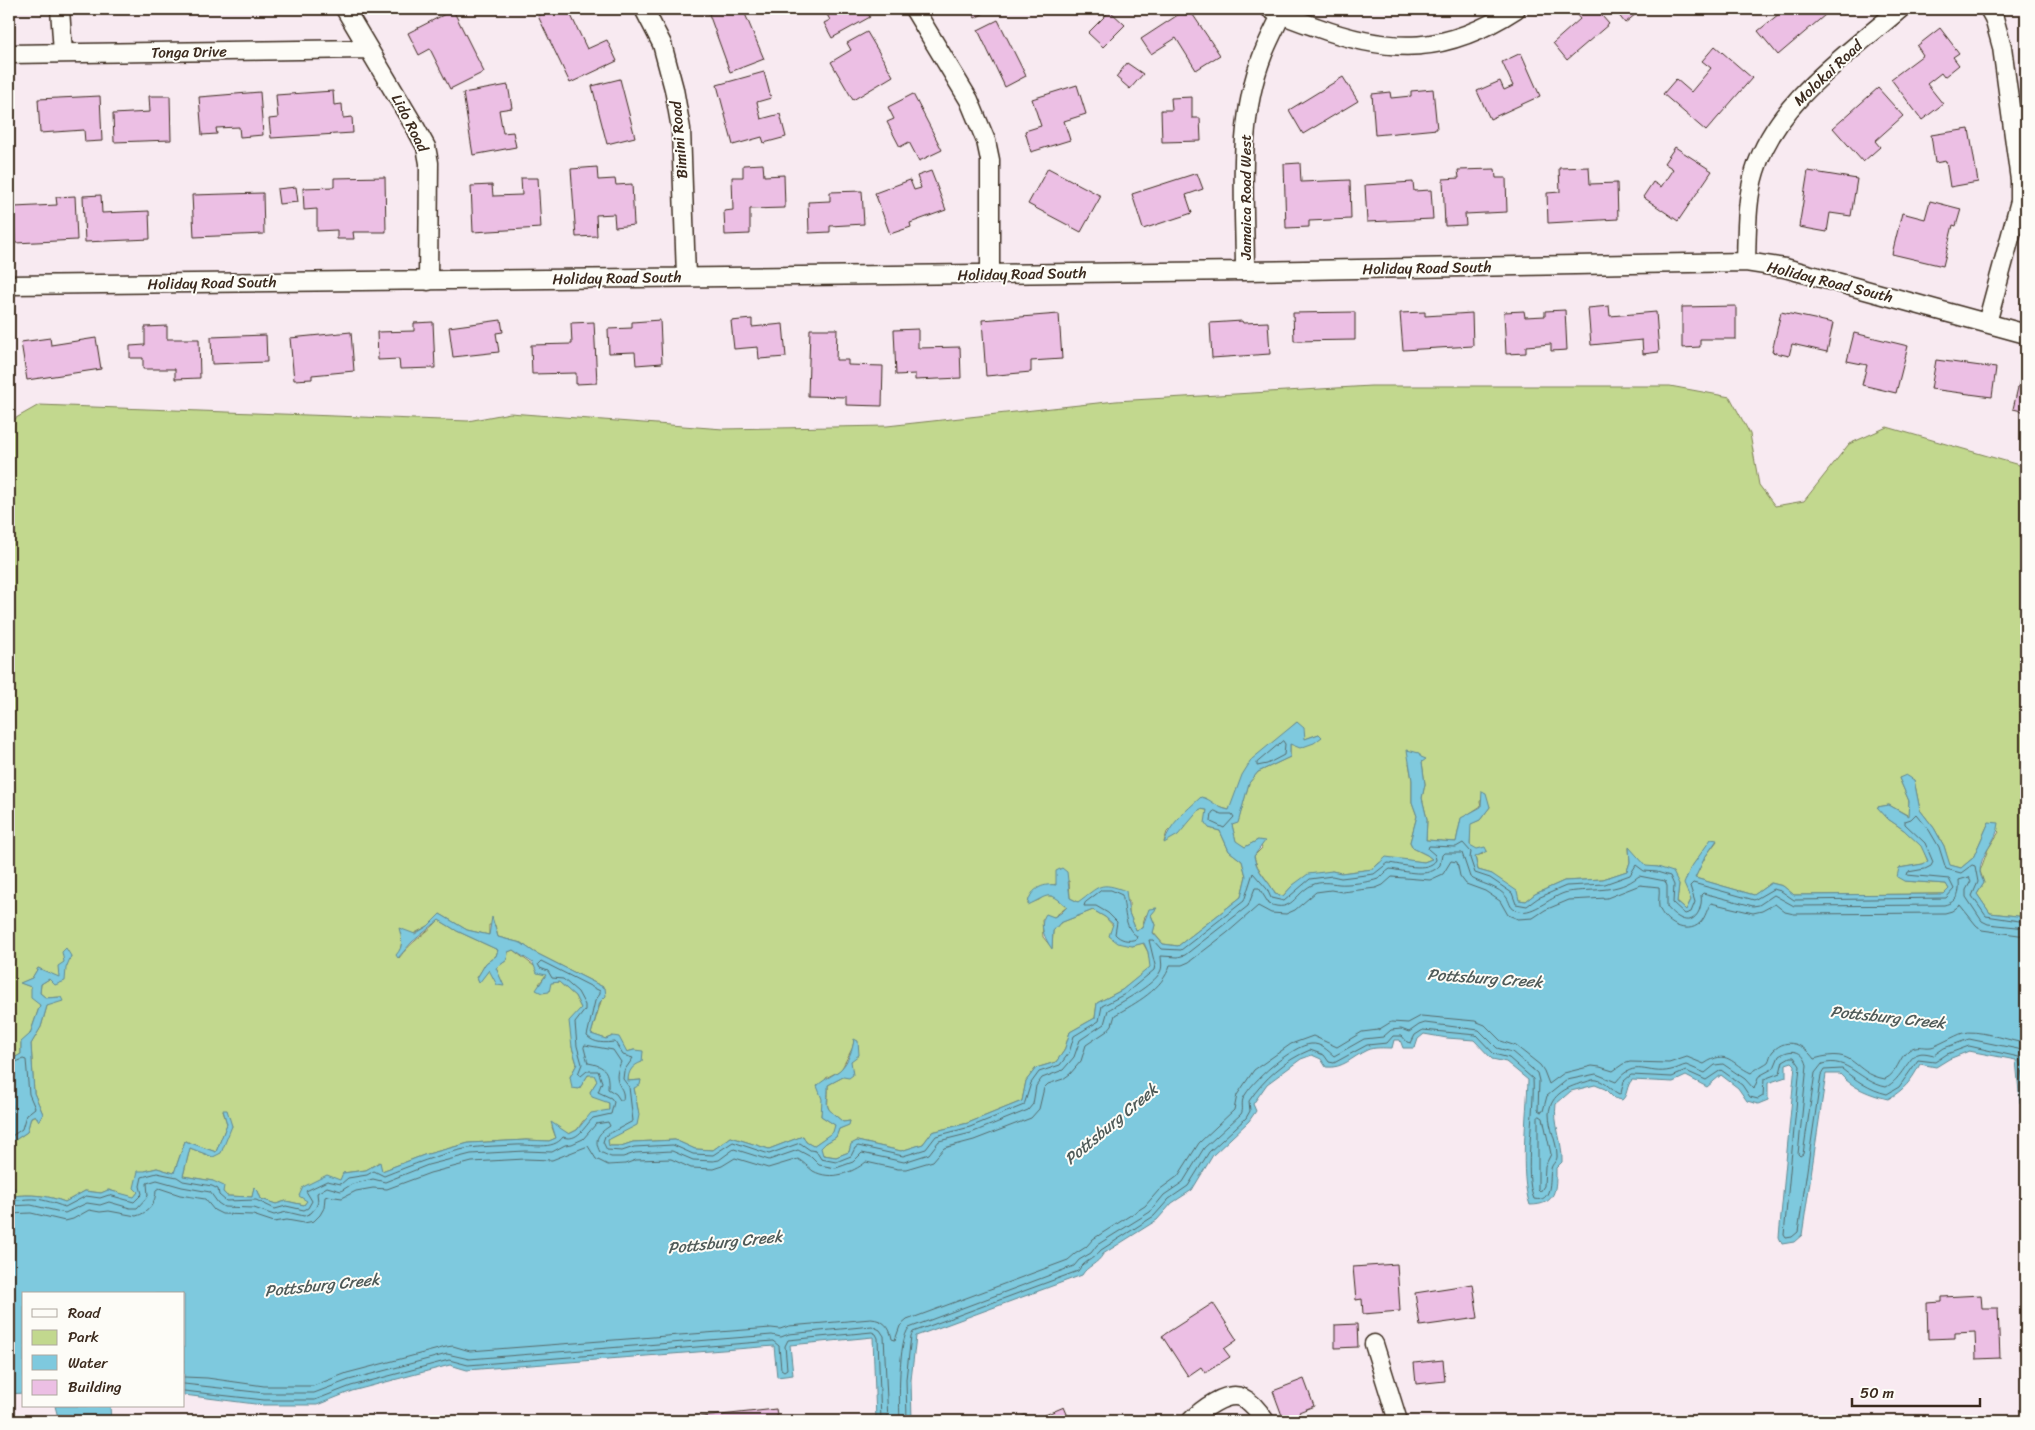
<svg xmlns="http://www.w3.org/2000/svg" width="2035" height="1430" font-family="Sriracha,sans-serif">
<rect width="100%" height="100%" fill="#f8eaf1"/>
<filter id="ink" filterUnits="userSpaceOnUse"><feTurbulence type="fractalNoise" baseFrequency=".02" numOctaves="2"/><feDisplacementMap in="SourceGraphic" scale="10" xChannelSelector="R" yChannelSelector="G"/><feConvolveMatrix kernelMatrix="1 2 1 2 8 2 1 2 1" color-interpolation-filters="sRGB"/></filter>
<g filter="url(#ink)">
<!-- green -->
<path fill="#c2d88e" stroke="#7e8156" d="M 1371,386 L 1670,386 L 1730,397 L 1750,434 L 1759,485 L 1775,506 L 1804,501 L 1849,444 L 1887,427 L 2026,467 L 2026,917 L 1990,913 L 1977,894 L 1984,883 L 1980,871 L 1988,849 L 1999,832 L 1989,822 L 1973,858 L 1961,868 L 1949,865 L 1944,846 L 1934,828 L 1920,810 L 1914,780 L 1899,778 L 1909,801 L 1909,816 L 1889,805 L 1878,807 L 1888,819 L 1904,830 L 1922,846 L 1928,862 L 1923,864 L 1899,868 L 1904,881 L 1946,884 L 1949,889 L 1944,894 L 1794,895 L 1783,886 L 1771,883 L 1754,895 L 1695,878 L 1705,857 L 1717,841 L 1700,856 L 1690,869 L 1691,900 L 1686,910 L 1677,902 L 1679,884 L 1658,867 L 1646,867 L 1629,848 L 1630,862 L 1627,871 L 1603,879 L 1564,881 L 1535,894 L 1526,901 L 1519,900 L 1492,874 L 1478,870 L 1475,856 L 1483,854 L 1470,846 L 1470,824 L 1480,820 L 1490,807 L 1487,800 L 1480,801 L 1481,806 L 1461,819 L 1456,842 L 1426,840 L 1427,819 L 1422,798 L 1425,784 L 1422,762 L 1409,763 L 1412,780 L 1412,802 L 1417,816 L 1410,842 L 1413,848 L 1427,855 L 1432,859 L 1424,862 L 1406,860 L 1379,863 L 1373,869 L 1341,873 L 1332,871 L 1293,885 L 1283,896 L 1275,894 C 1269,880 1257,872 1254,856 L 1262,848 L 1258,840 L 1245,847 L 1236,842 L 1232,825 L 1238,822 L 1249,783 L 1258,772 L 1290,757 L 1290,744 L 1322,737 L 1319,734 L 1305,739 L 1297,722 L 1288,730 L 1234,800 L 1229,810 L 1214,806 L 1206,798 L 1167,832 L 1164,842 L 1200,809 L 1207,810 L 1209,828 L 1220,831 L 1229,851 L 1242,861 L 1246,876 L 1241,897 L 1178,946 L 1163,944 L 1153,932 L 1155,925 L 1151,915 L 1156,908 L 1145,916 L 1142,928 L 1136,930 L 1129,913 L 1129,901 L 1078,902 L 1070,898 L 1069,881 C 1054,886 1030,885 1028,904 L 1039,900 L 1045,895 L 1056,897 L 1067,907 L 1054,917 L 1042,919 L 1043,937 L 1052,948 L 1053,931 L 1060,923 L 1093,910 L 1105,917 L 1132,946 L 1143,943 L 1148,952 L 1151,967 L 1122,990 L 1097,1003 L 1095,1018 L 1070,1032 L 1064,1051 L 1056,1062 L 1036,1068 L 1026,1081 L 1022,1101 L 968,1123 L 932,1132 L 923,1144 L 901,1151 L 857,1141 L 851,1145 L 849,1152 L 836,1157 L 823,1155 L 820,1148 L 826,1143 L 836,1137 L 839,1129 L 848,1125 L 850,1121 L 843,1122 C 822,1104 829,1112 828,1085 L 843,1077 L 851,1061 L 854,1040 L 853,1047 L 841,1070 L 826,1078 L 821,1116 L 835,1125 L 834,1132 L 813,1146 L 806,1142 L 803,1136 L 769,1149 L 731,1137 L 713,1150 L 695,1149 L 675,1140 L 633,1142 L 621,1146 L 609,1146 L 608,1140 L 639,1115 L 634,1088 L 641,1080 L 628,1081 L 628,1073 L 643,1052 L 634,1050 L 627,1052 L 613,1036 L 606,1039 L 591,1034 L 605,988 L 534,952 L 521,943 L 498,937 L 495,925 L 489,925 L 489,935 L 467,930 L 440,914 L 428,926 L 402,940 L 399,958 C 410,942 426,934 439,920 L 457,931 L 498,950 L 496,956 L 486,963 L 477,978 L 479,982 L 489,970 L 503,985 L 496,968 L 507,960 L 508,952 L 513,950 L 546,975 L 539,984 L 559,982 L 575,996 L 581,1008 L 572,1047 L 577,1064 L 570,1077 L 579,1089 L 588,1075 L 594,1074 L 597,1081 L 590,1092 L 609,1103 L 609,1110 L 583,1121 L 577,1130 L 569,1134 L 552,1127 L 556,1138 L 549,1141 L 526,1140 L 469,1143 L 424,1155 L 382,1171 L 379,1162 L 366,1170 L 343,1173 L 341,1180 L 307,1201 L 304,1205 L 286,1201 L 276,1204 L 261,1199 L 258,1191 L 254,1187 L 252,1197 L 227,1196 L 213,1181 L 183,1176 L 190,1148 L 213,1157 L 232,1126 L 223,1111 L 227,1124 L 216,1152 L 185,1141 L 174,1173 L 157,1168 L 145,1171 L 138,1192 L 134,1198 L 109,1190 L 101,1193 L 85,1191 L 65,1202 C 47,1195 31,1194 12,1196 L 15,1189 L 9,1183 L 9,1144 L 27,1132 L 31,1117 L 43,1114 L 34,1093 L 31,1044 L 41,1027 L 47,1006 L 61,997 L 46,998 L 40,993 L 41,984 L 49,979 L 55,985 L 71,956 L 64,962 L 59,978 L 38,968 L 32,978 L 21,983 L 31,987 L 40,1005 L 30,1034 L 21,1043 L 21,1054 L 9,1061 L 9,422 L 39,405 L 468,421 L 510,413 L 723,429 L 887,426 L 1116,401 Z"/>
<!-- water -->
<path fill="#7ec9de" stroke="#638991" d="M 1297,722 L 1304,728 L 1305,739 L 1319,734 L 1322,737 L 1314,743 L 1300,748 L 1290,744 L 1290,757 L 1258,772 L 1249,783 L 1238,823 L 1232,825 L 1236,841 L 1245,847 L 1258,840 L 1265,841 L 1254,856 C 1256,872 1269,880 1275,894 L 1283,896 L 1293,885 L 1308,874 L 1332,871 L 1341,873 L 1373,869 L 1386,857 L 1424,862 L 1432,859 L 1427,855 L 1413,848 L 1410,842 L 1417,816 L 1412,802 L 1412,780 L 1407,750 L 1419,753 L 1421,757 L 1426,759 L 1422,762 L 1425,784 L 1422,798 L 1427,819 L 1426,840 L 1456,842 L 1461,818 L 1481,807 L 1482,791 L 1486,793 L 1490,807 L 1480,820 L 1471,824 L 1470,845 L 1477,849 L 1485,847 L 1487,851 L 1475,857 L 1478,870 L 1492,874 L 1517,891 L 1519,900 L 1526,901 L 1535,894 L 1564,881 L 1603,879 L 1627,871 L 1630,862 L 1629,847 L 1646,866 L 1658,867 L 1673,872 L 1679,884 L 1677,902 L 1686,910 L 1691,900 L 1684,884 L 1690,869 L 1711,839 L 1717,840 L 1705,857 L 1695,878 L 1754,895 L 1771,883 L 1783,886 L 1794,895 L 1944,894 L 1949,889 L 1946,884 L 1904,881 L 1897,877 L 1899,868 L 1923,864 L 1928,861 L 1921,846 L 1904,830 L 1888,819 L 1877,807 L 1889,805 L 1908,816 L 1909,801 L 1899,778 L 1906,775 L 1914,780 L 1920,810 L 1934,828 L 1944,846 L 1950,865 L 1961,868 L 1973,858 L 1989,822 L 1999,823 C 1998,840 1979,855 1980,872 C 1980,875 1983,880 1984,883 L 1977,894 L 1990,913 L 2026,917 L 2026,1103 L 2020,1103 L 2016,1060 L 1969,1051 L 1949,1059 L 1936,1067 L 1920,1064 C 1912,1080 1904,1090 1888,1099 C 1871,1095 1852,1088 1840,1074 L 1826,1074 L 1802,1235 L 1794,1242 L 1782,1244 L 1779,1237 L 1795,1065 L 1792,1062 L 1786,1064 L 1786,1077 L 1768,1083 L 1768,1100 L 1758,1104 L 1747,1101 L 1738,1088 L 1721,1075 L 1707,1087 L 1686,1076 L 1673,1082 L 1632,1080 C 1626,1086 1628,1095 1622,1100 L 1614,1098 L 1605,1089 L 1595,1085 L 1571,1091 L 1556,1104 C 1553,1124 1563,1142 1562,1162 L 1556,1168 C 1556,1189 1557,1205 1530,1205 C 1519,1175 1527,1114 1528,1080 L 1506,1062 L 1492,1059 L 1474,1040 L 1447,1038 L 1424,1034 L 1418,1039 L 1415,1048 L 1403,1048 L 1400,1040 L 1394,1040 L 1392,1048 C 1384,1048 1374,1047 1367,1050 C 1352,1057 1343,1069 1326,1067 L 1321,1059 L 1312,1055 L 1301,1059 L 1267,1084 L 1253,1104 L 1256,1111 L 1249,1121 L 1213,1155 L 1192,1190 L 1172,1203 L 1157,1220 L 1103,1254 C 1098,1264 1087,1266 1082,1275 L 916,1336 L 911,1380 L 912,1421 L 876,1421 L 873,1337 L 790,1345 L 793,1375 L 777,1377 L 774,1346 L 467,1370 L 450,1365 L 352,1391 L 317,1405 L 263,1405 L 184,1395 L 184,1294 L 24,1294 L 24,1393 L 9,1394 L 9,1183 L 15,1188 L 12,1196 C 31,1194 47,1195 65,1202 L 85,1191 L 101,1193 L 108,1190 L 134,1197 L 138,1192 L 134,1188 L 138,1171 L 145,1171 L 157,1168 L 174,1173 L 185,1141 L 216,1152 L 227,1124 L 223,1110 L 227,1110 L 232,1126 L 221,1153 L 213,1157 L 190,1148 L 183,1176 L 213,1181 L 224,1186 L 223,1192 L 227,1196 L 252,1197 L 254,1187 L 258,1191 L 261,1199 L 276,1204 L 286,1201 L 304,1205 L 307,1201 L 299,1196 L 303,1187 L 327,1175 L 340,1180 L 343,1173 L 366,1170 L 380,1162 L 382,1171 L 424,1155 L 469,1143 L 526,1140 L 549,1141 L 556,1138 L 551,1122 L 569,1134 L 577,1130 L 591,1113 L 609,1110 L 609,1103 L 592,1097 L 590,1092 L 597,1081 L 594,1075 L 588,1075 L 579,1089 L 572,1088 L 570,1077 L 577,1064 L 572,1047 L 569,1021 L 581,1008 L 575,996 L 559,982 L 551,983 L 549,992 L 542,993 L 536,990 L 546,975 L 537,973 L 533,963 L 513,950 L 508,952 L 507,960 L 496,968 L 504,986 L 497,985 L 489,970 L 479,983 L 477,978 L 486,963 L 496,956 L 498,950 L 457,931 L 439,920 L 412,942 L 398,958 L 396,955 C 404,946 402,939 399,928 L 415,934 L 428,926 L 440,914 L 467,930 L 489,935 L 492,917 L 498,937 L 521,943 L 534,952 L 605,988 L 606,996 L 600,1002 L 591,1034 L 606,1039 L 613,1036 L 619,1037 L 627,1052 L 634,1050 L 643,1051 L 642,1062 C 633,1065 628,1071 628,1081 L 641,1080 L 640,1085 L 634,1088 L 639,1115 L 637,1125 L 608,1140 L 609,1146 L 621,1146 L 633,1142 L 675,1140 L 695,1149 L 713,1150 L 731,1137 L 769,1149 L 803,1136 L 806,1142 L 813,1146 L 833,1132 L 835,1125 L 821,1116 L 822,1099 L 817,1086 C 824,1079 836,1074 841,1069 C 848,1062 853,1049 854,1039 L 858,1041 L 859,1055 L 851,1061 L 853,1075 L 849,1078 L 843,1077 L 828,1085 C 828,1111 822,1104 843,1122 L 850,1121 L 849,1125 L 839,1129 L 836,1137 L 826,1143 L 821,1148 L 823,1155 L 836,1157 L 849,1152 L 851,1144 L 857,1141 L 901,1151 L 923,1144 L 932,1132 L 968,1123 L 1022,1101 L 1026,1081 L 1036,1068 L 1056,1062 L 1064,1051 L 1070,1032 L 1095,1018 L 1097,1003 L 1122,990 L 1150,967 L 1148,952 L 1144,943 L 1132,946 L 1118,943 L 1109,936 L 1113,924 L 1105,917 L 1093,910 L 1060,923 L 1053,931 L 1052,949 C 1045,939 1038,925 1046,914 L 1054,917 L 1061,913 L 1067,907 C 1048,889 1048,896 1028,905 C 1029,890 1042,883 1056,885 L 1056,871 L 1062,868 L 1067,872 L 1070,898 L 1078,902 C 1100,886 1099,881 1126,891 L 1129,913 L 1136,930 L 1142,928 L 1149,909 L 1157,908 L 1151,915 L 1155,925 L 1153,933 L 1163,944 L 1178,946 L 1241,897 L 1246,876 L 1242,861 L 1229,851 L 1220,831 L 1209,828 L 1205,823 L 1207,810 L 1200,809 L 1178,835 L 1164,843 C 1170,823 1186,811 1201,797 C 1212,799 1216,808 1229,810 L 1242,775 L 1252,759 Z
M 66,948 L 71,956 L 66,968 L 65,981 L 55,985 L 49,979 L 41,984 L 40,993 L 46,998 L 61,997 L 63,1001 L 47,1006 L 41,1027 L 31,1044 L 34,1093 L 43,1114 L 39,1121 L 35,1115 L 31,1117 L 27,1132 L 9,1144 L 9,1114 L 13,1111 L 9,1091 L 9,1061 L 21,1054 L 21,1042 L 30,1034 L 40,1005 L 31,998 L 31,987 L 20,983 L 32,978 L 38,968 L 59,977 L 58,966 L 64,962 L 62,952 Z
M 55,1406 L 110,1406 L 111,1421 L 59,1421 Z"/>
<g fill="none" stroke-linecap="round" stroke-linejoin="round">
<!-- shore -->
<path stroke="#566a6b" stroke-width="1" d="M 1283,741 L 1285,744 L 1284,755 L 1267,764 L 1257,766 L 1257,763 Z
M 1215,811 L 1221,814 L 1232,814 L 1234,817 L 1224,828 L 1211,822 L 1212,813 Z
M 1102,890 L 1111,890 L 1122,895 C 1126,908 1123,928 1137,936 L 1136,939 C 1129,942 1120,940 1115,934 L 1117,922 L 1108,913 L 1096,906 L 1084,906 L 1085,903 Z
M 585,1045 L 613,1050 L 621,1062 C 610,1086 626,1085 623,1100 L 620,1100 L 616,1094 L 608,1089 C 609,1071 605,1066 588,1063 L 584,1048 Z
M 9,1065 L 23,1059 L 26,1060 L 29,1094 L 35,1108 L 26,1115 L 22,1129 L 9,1138
M 1540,1116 L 1543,1118 L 1551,1154 L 1545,1166 L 1544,1186 L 1540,1192 L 1538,1190 L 1538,1118 Z
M 9,1198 C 15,1202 22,1199 29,1199 C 41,1198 53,1203 65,1207 L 86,1196 L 100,1198 L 109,1195 L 134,1202 L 142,1194 L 140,1186 L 142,1177 L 157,1173 L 177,1177 L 183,1181 L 212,1186 L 218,1189 L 219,1195 L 226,1201 L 256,1200 L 275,1209 L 286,1206 L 304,1210 L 308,1208 L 312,1201 L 306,1191 L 327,1181 L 341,1184 L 348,1178 L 367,1175 L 374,1171 L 384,1176 C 412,1165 439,1154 469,1148 C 484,1146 500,1146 516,1145 C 531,1144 553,1151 563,1137 C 578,1142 584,1127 593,1118 L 611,1114 L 614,1102 L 611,1098 L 598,1092 L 602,1082 L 598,1071 L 587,1071 L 581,1076 L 578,1074 L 582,1064 L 577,1046 L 575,1023 L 585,1010 L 585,1005 L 578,992 L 563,979 L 552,978 L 548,971 L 540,968 L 538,964 L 541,961 L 600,991 L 600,994 L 595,1001 L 587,1036 C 595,1044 605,1043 615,1042 L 623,1055 L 633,1058 L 624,1071 L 623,1079 L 629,1087 L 633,1121 L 605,1136 L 603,1142 L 607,1150 L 622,1151 L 634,1147 L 673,1145 L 693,1154 L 713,1155 L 733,1142 L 769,1154 L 800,1143 L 810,1150 L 816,1151 L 821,1159 L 836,1162 L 851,1156 L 855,1148 L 858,1146 L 903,1156 L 926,1149 L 936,1136 L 970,1127 L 1024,1105 L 1031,1083 L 1039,1072 L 1060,1065 L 1069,1053 L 1074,1036 L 1099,1021 L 1102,1006 L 1125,994 L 1154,970 L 1155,965 L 1149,940 L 1153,940 L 1161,949 L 1181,950 L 1244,901 L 1253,873 L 1267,889 L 1271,898 L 1284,901 L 1310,879 L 1332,876 L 1341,878 L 1374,874 L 1388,863 C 1400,864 1428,873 1436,860 L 1435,855 L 1428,849 L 1429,846 L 1456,847 L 1463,843 L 1471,852 L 1470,858 L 1475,873 L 1490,878 L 1512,893 L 1516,904 L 1527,906 L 1538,898 L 1566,886 L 1605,884 L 1630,875 L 1636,865 L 1644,871 L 1657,872 L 1670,876 L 1674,885 L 1673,903 L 1685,914 L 1691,912 L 1695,902 L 1690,886 L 1693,883 L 1754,900 L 1773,889 L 1781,891 L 1794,900 L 1946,898 L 1954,889 L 1949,879 L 1907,875 L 1908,872 L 1925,869 L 1931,866 L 1933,862 L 1925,843 L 1905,824 L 1905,821 L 1911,819 L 1916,814 L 1929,830 L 1939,847 L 1946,869 L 1961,873 L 1972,865 L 1975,866 L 1978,882 L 1972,896 L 1986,916 L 2026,922
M 9,1206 L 31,1205 L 65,1213 L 87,1203 L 100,1205 L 109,1202 L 130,1208 L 137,1208 L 148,1196 L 147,1183 L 157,1180 L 182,1187 L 210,1192 L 218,1203 L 224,1207 L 254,1208 L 274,1215 L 287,1212 L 304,1216 L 311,1213 L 316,1207 L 318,1202 L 317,1193 L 327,1187 L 341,1191 L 352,1184 L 373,1179 L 385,1182 L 428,1165 L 471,1154 L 525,1151 L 552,1152 L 565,1145 L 572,1144 L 583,1139 L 596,1124 L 608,1122 L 610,1126 C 599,1133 593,1139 600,1152 L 611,1157 L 623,1157 L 635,1153 L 672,1151 L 693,1160 L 713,1161 L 719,1160 L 734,1149 L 769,1160 L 798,1150 L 811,1157 L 819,1165 L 836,1168 L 853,1162 L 862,1153 L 904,1162 L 929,1154 L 939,1141 L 971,1133 L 1028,1110 L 1033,1104 L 1036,1086 L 1042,1078 L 1063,1070 L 1074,1057 L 1080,1040 L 1104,1024 L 1108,1010 C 1120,1003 1154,985 1160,972 C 1163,967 1161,961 1161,956 L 1178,957 L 1185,955 L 1248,906 L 1255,888 L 1259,888 L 1269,904 C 1293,913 1294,894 1312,885 C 1320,881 1330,883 1339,884 C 1346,885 1371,882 1378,879 C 1382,877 1385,872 1390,869 C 1405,871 1429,879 1440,865 L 1442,855 L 1444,853 L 1462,853 L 1470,877 C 1479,884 1500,886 1507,898 C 1511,904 1509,909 1519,911 C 1534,915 1552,895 1568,892 C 1594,888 1617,894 1639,876 L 1665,881 L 1667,886 L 1667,907 C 1676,918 1691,928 1699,911 C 1701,905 1702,901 1701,895 L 1703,893 L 1753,906 L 1759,905 L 1774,895 L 1794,906 L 1944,905 C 1958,902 1960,892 1959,880 L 1969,877 L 1971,881 L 1966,890 L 1966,897 L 1982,921 L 1988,924 L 2026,928
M 9,1214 L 31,1213 L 65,1221 L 73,1219 L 89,1210 L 100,1212 L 109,1211 L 136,1216 C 149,1213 156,1202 156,1190 L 159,1188 L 180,1195 L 205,1199 L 214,1210 L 222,1214 L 253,1215 L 274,1222 L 287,1220 L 304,1223 L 314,1221 L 320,1215 L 324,1208 L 325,1197 L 328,1196 L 342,1198 L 356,1191 L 373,1188 L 387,1189 L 430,1173 L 472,1162 L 525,1159 L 552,1160 L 588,1146 L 596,1159 L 608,1165 L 625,1164 L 636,1160 L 671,1159 L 691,1168 L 713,1169 L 722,1166 L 735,1158 L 768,1168 L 798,1159 C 803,1162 808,1167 813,1171 C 831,1181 852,1173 866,1162 L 898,1169 L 906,1169 L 933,1161 L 944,1148 L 974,1140 L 1031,1118 L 1039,1109 L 1044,1088 L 1048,1084 L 1063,1079 L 1070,1074 L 1081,1061 L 1086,1045 L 1107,1031 L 1112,1025 L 1115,1015 C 1136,1003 1163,989 1170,965 L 1182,965 L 1189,962 L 1227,933 L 1258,906 L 1271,913 L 1286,914 L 1295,910 L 1316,892 L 1331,890 L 1342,892 L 1376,888 L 1383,885 L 1392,877 L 1430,880 L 1443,874 L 1451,861 L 1457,862 L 1460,876 L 1466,884 L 1485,891 L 1500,901 L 1508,915 L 1518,919 L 1533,918 L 1545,910 L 1569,900 L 1607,898 L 1640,885 L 1659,887 C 1660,894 1658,900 1659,907 C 1664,922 1686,936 1700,923 C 1706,917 1707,908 1711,903 L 1753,913 L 1762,911 L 1775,904 L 1785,912 L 1794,914 L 1945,913 L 1952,911 L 1960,905 L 1976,925 L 1982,930 L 2026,936
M 184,1377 L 207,1378 L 264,1386 L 313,1386 L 347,1373 L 446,1347 L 453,1346 L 470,1351 L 771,1328 L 780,1329 L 789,1326 L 871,1319 C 884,1320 890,1327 892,1339 L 895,1340 L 900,1326 L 907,1320 L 1068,1260 L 1075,1254 L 1086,1247 L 1093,1239 L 1145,1206 L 1159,1190 L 1178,1176 L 1199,1143 L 1234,1110 L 1237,1095 L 1254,1070 L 1291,1044 L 1313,1036 L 1337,1047 L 1362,1032 L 1378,1030 L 1391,1022 L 1408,1023 L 1421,1016 L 1475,1021 L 1485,1025 L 1501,1041 L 1516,1046 L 1540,1065 L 1544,1071 L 1549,1084 L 1564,1073 L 1592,1066 L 1600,1067 L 1613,1071 L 1623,1064 L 1630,1062 L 1669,1063 L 1687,1057 L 1704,1064 C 1728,1048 1731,1064 1751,1073 C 1754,1070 1767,1063 1768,1062 C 1770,1059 1770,1054 1773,1051 C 1788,1036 1804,1045 1814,1059 C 1858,1046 1851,1073 1885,1079 C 1898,1073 1898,1058 1909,1050 C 1917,1044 1923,1048 1931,1047 C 1935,1047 1956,1035 1963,1033 C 1976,1029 2005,1039 2019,1042 L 2026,1045
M 184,1384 L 264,1393 L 314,1393 L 349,1380 L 447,1354 L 469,1359 L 772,1335 L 781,1337 L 789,1334 L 872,1326 L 880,1330 L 884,1336 L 888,1421
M 184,1391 L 264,1400 L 315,1400 L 351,1386 L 449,1360 L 468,1365 L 773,1341 L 779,1346 L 781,1369 L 784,1371 L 787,1369 L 785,1346 L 788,1340 L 872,1332 L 876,1334 L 878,1338 L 881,1421
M 900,1421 C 899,1404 898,1340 909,1328 L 1074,1266 L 1079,1260 L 1091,1253 L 1097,1245 L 1150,1212 L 1164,1195 L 1183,1182 L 1204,1148 L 1241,1114 C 1244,1109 1241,1105 1243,1099 C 1250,1082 1293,1045 1311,1044 C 1321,1043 1328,1051 1334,1056 L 1364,1039 L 1383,1037 L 1391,1030 L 1401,1029 L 1409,1032 L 1419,1025 L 1425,1023 L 1479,1030 L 1497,1048 L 1512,1052 L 1537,1073 L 1539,1081 L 1538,1110 L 1541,1112 L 1543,1111 L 1547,1096 L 1567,1080 L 1596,1074 L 1616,1082 C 1635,1057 1647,1076 1671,1070 C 1677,1069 1681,1066 1686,1065 L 1705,1073 L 1715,1065 L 1723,1064 L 1745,1079 L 1754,1089 L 1759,1076 L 1774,1068 L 1779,1056 C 1791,1048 1803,1050 1807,1065 L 1798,1154 L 1800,1156 L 1803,1154 L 1815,1073 L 1822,1064 C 1848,1056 1860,1082 1886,1087 C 1901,1080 1909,1056 1918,1054 C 1923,1052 1929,1054 1934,1055 L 1944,1048 L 1969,1039 L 2018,1049 L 2023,1052 L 2026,1057
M 907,1421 L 906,1379 L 911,1336 L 913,1332 L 1078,1271 C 1084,1261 1093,1260 1101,1250 L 1154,1216 L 1169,1199 L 1188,1186 L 1209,1152 L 1246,1118 L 1250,1111 L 1249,1101 C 1264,1079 1285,1060 1310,1050 L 1324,1055 L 1329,1062 L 1334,1063 L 1367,1045 L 1387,1043 L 1393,1036 L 1402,1036 L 1407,1042 L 1411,1043 L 1415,1035 L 1423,1030 L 1476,1035 L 1494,1054 L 1509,1058 L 1533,1079 C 1535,1109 1523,1175 1534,1199 C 1553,1203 1549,1180 1551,1169 C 1552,1163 1558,1161 1557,1155 C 1557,1142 1549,1128 1549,1114 C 1550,1094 1569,1086 1586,1082 C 1589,1081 1593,1079 1597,1080 C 1606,1082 1611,1090 1619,1094 L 1621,1093 L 1624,1081 L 1631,1075 L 1672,1077 L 1686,1071 L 1706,1080 L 1721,1070 L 1742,1085 L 1750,1097 L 1758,1099 L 1763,1096 L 1764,1079 L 1780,1073 L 1783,1061 L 1790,1057 L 1794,1057 L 1800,1066 L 1784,1235 L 1786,1238 L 1792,1237 L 1798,1232 L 1821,1075 L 1824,1070 L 1842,1069 C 1856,1080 1869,1090 1887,1094 L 1899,1087 L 1918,1060 L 1935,1062 L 1947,1054 L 1969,1046 L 2019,1057 L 2026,1098"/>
</g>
<!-- building -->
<path fill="#ecbfe4" stroke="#3b2a1e" d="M 554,9 L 568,9 L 587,49 L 607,40 L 617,61 L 570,83 L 538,16 Z
M 723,9 L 743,9 L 764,59 L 730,72 L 709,14 Z
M 824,9 L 865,9 L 870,17 L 832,38 L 824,23 L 830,20 Z
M 970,9 L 992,9 L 975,18 Z
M 1187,9 L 1189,9 L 1220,55 L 1196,70 L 1176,38 L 1151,54 L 1141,39 Z
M 1580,9 L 1596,9 L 1609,24 L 1567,60 L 1553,43 L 1580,19 L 1575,13 Z
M 1614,9 L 1642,9 L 1625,23 Z
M 1785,9 L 1819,9 L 1825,15 L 1778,55 L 1758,31 Z
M 453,10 L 484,72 L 450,89 L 430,49 L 419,55 L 408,33 Z
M 1110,11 L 1125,25 L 1103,47 L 1088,33 Z
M 998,20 L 1026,76 L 1005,87 L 978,30 Z
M 1940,28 L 1959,53 L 1953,57 L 1959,65 L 1944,77 L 1941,73 L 1927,84 L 1943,104 L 1922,120 L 1891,79 L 1923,55 L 1917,46 Z
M 867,32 L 893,76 L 853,100 L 831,62 L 851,50 L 847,43 Z
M 1715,46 L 1752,78 L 1706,131 L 1663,94 L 1676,79 L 1691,92 L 1711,68 L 1702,61 Z
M 1521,53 L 1540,96 L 1490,119 L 1477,91 L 1500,81 L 1504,90 L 1513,86 L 1502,62 Z
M 1127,63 L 1143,74 L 1130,89 L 1116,77 Z
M 764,72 L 771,98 L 757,102 L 761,119 L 780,114 L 786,137 L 764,143 L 762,137 L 733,145 L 717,85 Z
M 1343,77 L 1358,101 L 1303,134 L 1289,110 Z
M 620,79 L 635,137 L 607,144 L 592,86 Z
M 508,85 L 512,108 L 499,110 L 503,133 L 513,132 L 516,147 L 473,155 L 463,93 Z
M 1077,85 L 1086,114 L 1064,121 L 1070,140 L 1031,152 L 1025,131 L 1041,126 L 1032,99 Z
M 1878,88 L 1903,116 L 1875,141 L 1880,147 L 1863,162 L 1833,128 Z
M 1433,89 L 1437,129 L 1375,135 L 1372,94 L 1390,92 L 1391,98 L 1411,96 L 1411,91 Z
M 333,91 L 334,105 L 342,104 L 343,118 L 352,117 L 353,133 L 271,138 L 269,119 L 278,118 L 276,95 Z
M 260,92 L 263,135 L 240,137 L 239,127 L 216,128 L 217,134 L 202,135 L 199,97 Z
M 913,94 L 942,150 L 919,161 L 909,142 L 900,147 L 887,122 L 894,119 L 888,107 Z
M 100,96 L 102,141 L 85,142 L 84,130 L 40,133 L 38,99 Z
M 149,96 L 170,96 L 171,140 L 114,142 L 113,114 L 150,112 Z
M 1192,97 L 1192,118 L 1200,118 L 1201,141 L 1162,142 L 1161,110 L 1172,110 L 1171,98 Z
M 1969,129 L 1978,182 L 1950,187 L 1946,161 L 1935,163 L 1931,135 Z
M 1675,147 L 1712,171 L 1678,221 L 1643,197 L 1653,182 L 1661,187 L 1673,169 L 1664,163 Z
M 1300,163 L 1301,182 L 1350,180 L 1351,219 L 1309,221 L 1309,227 L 1286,228 L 1284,164 Z
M 763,164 L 764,176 L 784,175 L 785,208 L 750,209 L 750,234 L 725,235 L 724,211 L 733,210 L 732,177 L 743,177 L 743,165 Z
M 597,167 L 598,180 L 615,179 L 616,185 L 632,184 L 634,225 L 615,227 L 614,214 L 596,215 L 597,236 L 576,237 L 571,169 Z
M 1589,167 L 1590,184 L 1617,183 L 1618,219 L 1548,223 L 1547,193 L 1560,192 L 1559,168 Z
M 1048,168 L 1101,196 L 1081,232 L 1028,204 Z
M 1495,169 L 1496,178 L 1506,178 L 1507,212 L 1465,214 L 1466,225 L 1445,226 L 1443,179 L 1459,178 L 1458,170 Z
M 931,171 L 946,210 L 910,223 L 911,227 L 890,234 L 875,193 L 910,180 L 914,190 L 921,188 L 917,176 Z
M 1808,171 L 1857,179 L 1851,216 L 1830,213 L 1827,232 L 1799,227 Z
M 1197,173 L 1203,189 L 1186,195 L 1192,213 L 1143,229 L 1132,194 Z
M 385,177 L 386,232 L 353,232 L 354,239 L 337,239 L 337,230 L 317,231 L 317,209 L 304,210 L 303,188 L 334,187 L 334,178 Z
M 521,178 L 538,178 L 541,228 L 473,232 L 471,186 L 492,185 L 493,196 L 522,195 Z
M 1413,182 L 1414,191 L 1431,190 L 1433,219 L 1367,222 L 1365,185 Z
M 296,187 L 298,202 L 279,204 L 277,189 Z
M 862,191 L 864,224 L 830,226 L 830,232 L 809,233 L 808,202 L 830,201 L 830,192 Z
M 263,193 L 264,234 L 194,237 L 192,195 Z
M 101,195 L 102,213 L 149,211 L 150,239 L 85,242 L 83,196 Z
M 75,196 L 77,240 L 15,243 L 14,207 L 57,205 L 56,197 Z
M 1930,201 L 1961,209 L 1956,226 L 1953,225 L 1943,266 L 1892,254 L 1902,213 L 1925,219 Z
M 1609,306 L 1610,316 L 1656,312 L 1659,352 L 1643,354 L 1642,340 L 1591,345 L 1588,308 Z
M 1736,306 L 1736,339 L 1700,339 L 1700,347 L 1682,348 L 1682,307 Z
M 1565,310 L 1567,350 L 1551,351 L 1551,344 L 1526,346 L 1526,353 L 1506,354 L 1504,312 L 1524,311 L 1525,317 L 1545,316 L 1545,311 Z
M 1355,312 L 1355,340 L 1294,341 L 1293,313 Z
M 1425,312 L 1425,316 L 1472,313 L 1473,346 L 1403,350 L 1400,313 Z
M 1781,312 L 1833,323 L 1827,352 L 1792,344 L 1789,356 L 1772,352 Z
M 1059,314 L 1062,359 L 1031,361 L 1031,372 L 986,376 L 982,320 Z
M 752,319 L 752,327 L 783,324 L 786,357 L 759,359 L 758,347 L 734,349 L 731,321 Z
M 501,320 L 503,332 L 496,333 L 499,352 L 453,357 L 449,327 Z
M 660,320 L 662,363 L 636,365 L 635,352 L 609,353 L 608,329 L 632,328 L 632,322 Z
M 1242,321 L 1243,323 L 1268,322 L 1270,354 L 1212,358 L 1210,323 Z
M 433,322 L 435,368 L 400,369 L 399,359 L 378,360 L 377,332 L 414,331 L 414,323 Z
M 594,322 L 597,383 L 576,384 L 576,373 L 532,374 L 531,345 L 572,344 L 571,323 Z
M 167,326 L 167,339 L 199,339 L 200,378 L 175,379 L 175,369 L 143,369 L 143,358 L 130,358 L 130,346 L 145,345 L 145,327 Z
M 810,329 L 837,329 L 836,360 L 848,360 L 848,365 L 883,366 L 882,406 L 846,405 L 846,397 L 808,396 Z
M 918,329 L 918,348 L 960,347 L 961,378 L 915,380 L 915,374 L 896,375 L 894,330 Z
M 351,332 L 354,371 L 312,375 L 312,379 L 294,380 L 290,338 Z
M 1854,333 L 1908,346 L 1896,393 L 1862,385 L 1867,365 L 1847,361 Z
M 266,335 L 267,362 L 212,364 L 211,337 Z
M 50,338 L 51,345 L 96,338 L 101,369 L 27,380 L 21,342 Z
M 1936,360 L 1996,368 L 1992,397 L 1931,389 Z
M 2020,379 L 2026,381 L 2026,412 L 2013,409 Z
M 1397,1264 L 1400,1311 L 1363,1314 L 1362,1299 L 1356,1300 L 1353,1267 Z
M 1473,1284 L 1478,1318 L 1420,1326 L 1415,1293 Z
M 1981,1295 L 1982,1308 L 1998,1308 L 2000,1358 L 1976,1359 L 1975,1332 L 1955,1333 L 1955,1338 L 1928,1339 L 1927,1303 L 1942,1302 L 1942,1297 Z
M 1213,1303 L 1237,1340 L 1224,1349 L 1230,1357 L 1205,1373 L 1201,1367 L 1188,1376 L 1162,1336 Z
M 2022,1304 L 2026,1304 L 2026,1334 L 2022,1334 Z
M 1357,1324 L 1358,1347 L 1335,1348 L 1335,1325 Z
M 1443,1360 L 1445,1381 L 1416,1384 L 1414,1363 Z
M 1304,1379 L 1314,1406 L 1299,1412 L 1302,1421 L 1284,1421 L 1273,1391 Z
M 1064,1407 L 1070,1421 L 1031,1421 Z
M 776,1409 L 778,1421 L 675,1421 L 675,1420 Z
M 1025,1415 L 1028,1421 L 1010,1421 Z"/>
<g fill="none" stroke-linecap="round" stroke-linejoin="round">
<!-- minor casing -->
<g stroke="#3b2a1e" stroke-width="21">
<path id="minor" d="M 60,9 L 63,53
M 345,9 L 415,127 L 426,147 L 429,163 L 428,281
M 644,9 L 662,44 L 674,89 L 681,129 L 686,277
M 914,9 L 969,100 L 986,141 L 990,160 L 990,274
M 1270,9 C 1285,16 1301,22 1316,27 C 1392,55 1447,54 1516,9
M 9,54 L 368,49
M 1746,262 C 1747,232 1746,200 1755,171 C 1776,102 1847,55 1900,9
M 1245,271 C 1245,200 1236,122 1263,54 C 1269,39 1277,24 1284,9
M 9,285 L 1245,271 L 1746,262 L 1785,268 L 2026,334
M 1987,323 L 2020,201 L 2020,180 L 2002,47 L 1994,18 L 1989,9
M 1374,1344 L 1398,1421
M 1191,1421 C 1201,1410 1227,1390 1243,1398 C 1252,1402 1260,1413 1265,1421"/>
</g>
<!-- minor -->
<use href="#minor" stroke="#fdfcf7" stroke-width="18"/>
</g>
</g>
<g text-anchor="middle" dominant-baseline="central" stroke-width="4" stroke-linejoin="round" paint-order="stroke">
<!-- street labels -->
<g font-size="15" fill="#3b2a1e" stroke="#fdfcf7">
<text transform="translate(189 52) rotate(-1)">Tonga Drive</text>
<text transform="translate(1828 73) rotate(-43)">Molokai Road</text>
<text transform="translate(410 123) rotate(63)">Lido Road</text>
<text transform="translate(679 140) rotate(-95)">Bimini Road</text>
<text transform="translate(1246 197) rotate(-90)">Jamaica Road West</text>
<text transform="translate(1427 268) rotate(-1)">Holiday Road South</text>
<text transform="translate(1022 274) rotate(-1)">Holiday Road South</text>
<text transform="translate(617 278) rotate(-1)">Holiday Road South</text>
<text transform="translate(1830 282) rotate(14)">Holiday Road South</text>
<text transform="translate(212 283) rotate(-1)">Holiday Road South</text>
</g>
<!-- water labels -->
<g font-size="16" font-style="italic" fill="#4f5a58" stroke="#fdfcf7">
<text transform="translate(1485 978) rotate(4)">Pottsburg Creek</text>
<text transform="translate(1888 1017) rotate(6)">Pottsburg Creek</text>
<text transform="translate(1111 1124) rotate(-40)">Pottsburg Creek</text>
<text transform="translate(725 1242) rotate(-6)">Pottsburg Creek</text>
<text transform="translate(322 1285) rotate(-6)">Pottsburg Creek</text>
</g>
</g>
<!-- margin -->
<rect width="2035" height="1430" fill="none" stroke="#fdfcf7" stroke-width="30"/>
<rect x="15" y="15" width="2005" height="1400" fill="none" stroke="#3b2a1e" stroke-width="2" filter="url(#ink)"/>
<!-- legend -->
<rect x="22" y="1292" width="162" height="115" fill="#fdfcf7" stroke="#afa8a0"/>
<rect x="32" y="1309" width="25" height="8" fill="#fdfcf7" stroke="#afa8a0"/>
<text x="68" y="1318" font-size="15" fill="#3b2a1e">Road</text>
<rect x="32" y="1330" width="25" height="15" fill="#c2d88e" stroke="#afa8a0"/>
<text x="68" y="1342" font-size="15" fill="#3b2a1e">Park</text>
<rect x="32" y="1355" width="25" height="15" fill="#7ec9de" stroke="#afa8a0"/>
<text x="68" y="1368" font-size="15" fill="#3b2a1e">Water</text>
<rect x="32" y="1380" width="25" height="15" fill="#ecbfe4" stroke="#afa8a0"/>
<text x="68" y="1392" font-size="15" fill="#3b2a1e">Building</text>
<!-- scale -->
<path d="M1852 1398v8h128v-8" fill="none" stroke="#3b2a1e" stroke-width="2.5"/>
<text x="1860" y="1398" font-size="15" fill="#3b2a1e" stroke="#fdfcf7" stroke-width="4" paint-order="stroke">50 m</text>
</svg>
